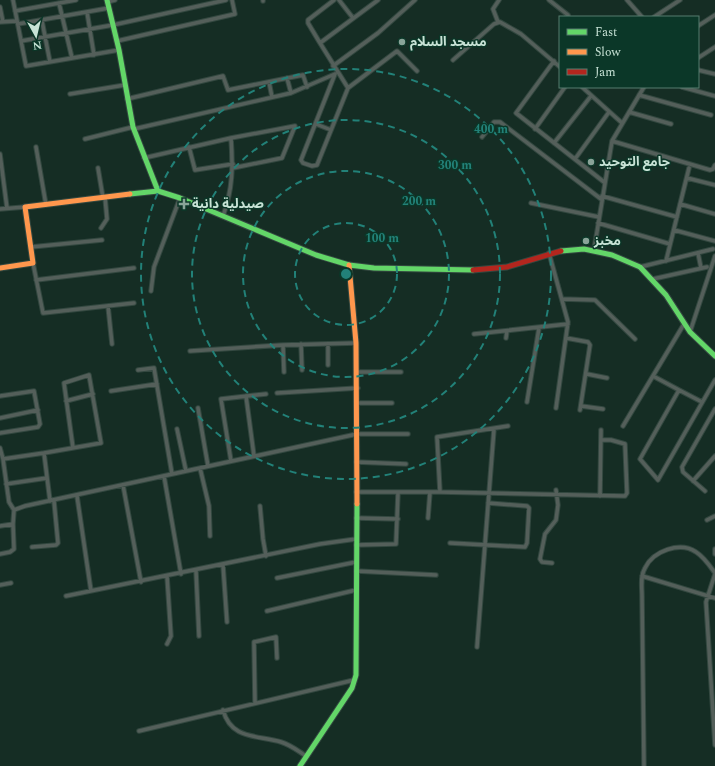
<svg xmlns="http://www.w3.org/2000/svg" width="715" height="766" font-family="Spectral,'Noto Sans Arabic',serif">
<rect width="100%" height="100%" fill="#152d24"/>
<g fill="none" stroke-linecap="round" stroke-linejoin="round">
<!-- street casing -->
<g stroke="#334840" stroke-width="5.5">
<path id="street" d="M 13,0 L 26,66 L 119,50
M 263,0 L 263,1
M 339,0 L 353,18
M 549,0 L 568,15
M 627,0 L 642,17
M 107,2 L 115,0
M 59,3 L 72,58
M 0,7 L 3,22
M 15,11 L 76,0
M 87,12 L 94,55
M 654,17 L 680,0
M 42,21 L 50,62
M 0,22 L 17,21
M 498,22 L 493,9 L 499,0
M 18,24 L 109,8
M 698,26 L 715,15
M 21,41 L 113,25 L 226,0
M 117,41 L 235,14 L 232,0
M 320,43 L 308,23 L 308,20 L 334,0
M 698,58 L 715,47
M 453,60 L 494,24 L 500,22 L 521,34 L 560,67
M 554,61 L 516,113 L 604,182
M 333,66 L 378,33 L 415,0
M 698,70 L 715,74
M 335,74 L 301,160 L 303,163 L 312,166 L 317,165 L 348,88 L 320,43 L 378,0
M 287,78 L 291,93
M 269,82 L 272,97
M 582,87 L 622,123
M 682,87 L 715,96
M 348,88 L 397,51 L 417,71
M 70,94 L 125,85
M 639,95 L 711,115
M 127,99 L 223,76 L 228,90 L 303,75 L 307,87
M 629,112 L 671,124
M 316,124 L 331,130
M 134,129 L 291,93 L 335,74
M 535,129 L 565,87
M 482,137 L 494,122 L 500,122 L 601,199
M 85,139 L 133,127
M 612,141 L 710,170 L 713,169 L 715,165
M 554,143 L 591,96
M 36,147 L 46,205
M 189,147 L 195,170 L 233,164
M 0,154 L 7,208
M 144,158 L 231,138
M 575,159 L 609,112
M 98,168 L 103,198
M 687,178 L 715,185
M 602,196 L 677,217
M 531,203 L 599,217
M 680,204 L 715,214
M 0,209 L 25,207
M 223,216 C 233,189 233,166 231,138 L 295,126 L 282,158 L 233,168
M 598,223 L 670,244
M 101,228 L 107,219 L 105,197
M 674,230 L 715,241
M 31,247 L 102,240
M 594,250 L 612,141 L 644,87
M 549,253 L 568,322 L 556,408
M 698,253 L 701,268
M 666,261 L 689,168
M 33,263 L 43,313 L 134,303
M 640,267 L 713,249
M 653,279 L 707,267
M 36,280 L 134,268
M 151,291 L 154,267 L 180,198
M 562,299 L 595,300 L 635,339
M 108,306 L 112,344
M 690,332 L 715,256
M 474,334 L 568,324
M 506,338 L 507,331
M 566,338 L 588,342 L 590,345 L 580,410
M 301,344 L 302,370
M 283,345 L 284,372
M 190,351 L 283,345 L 356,343
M 328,365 L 328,344
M 138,370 L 154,368 L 172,474
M 357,372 L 401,372
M 587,374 L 607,378
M 653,376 L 679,390
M 111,391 L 157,384
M 277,393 L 358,388
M 0,396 L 34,391 L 40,424 L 38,427 L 0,433
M 246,396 L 254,456
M 66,401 L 93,394
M 527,402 L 539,328
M 702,402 L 679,390 L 640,459 L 658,480 L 715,380
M 358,403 L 392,403
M 581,406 L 603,409
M 198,408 L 208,466
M 0,418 L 38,410
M 623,426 L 684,324
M 177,429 L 186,471
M 0,448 L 3,459
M 44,453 L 101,443 L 89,375 L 64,383 L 73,448
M 231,461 L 221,399 L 266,394
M 356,462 L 406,464
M 200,468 L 209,506 L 210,536
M 164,476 L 181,574
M 693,481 L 715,456
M 6,484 L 47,478
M 123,485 L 141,582
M 705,491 L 683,472 L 682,467 L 715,409
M 356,492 L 440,492 L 625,496 L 627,493 L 625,444 L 611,440 L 601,440
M 440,492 L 437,437 L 508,426
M 77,496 L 91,591
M 600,496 L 601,430
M 260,506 L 263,539 L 266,556
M 14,510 L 9,502 L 3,459 L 44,453 L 50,501
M 356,518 L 398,519
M 428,518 L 430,492
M 707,520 L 715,516
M 0,526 L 13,524 L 14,510 L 25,506 L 357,434 L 408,434
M 450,543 L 525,547 L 527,543 L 529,508 L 527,506 L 488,503
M 356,545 L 396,544 L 398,493
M 32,547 L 56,545 L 58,543 L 54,501
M 715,549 L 715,554
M 0,554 L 10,552 L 14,549 L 13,524
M 552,563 L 542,562 L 540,559 L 545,534 L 556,520 L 558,505 L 556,490
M 223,565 L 227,622
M 196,571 L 199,636
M 356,571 L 436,575
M 715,574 L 706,602 L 715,745
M 167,576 L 171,636 L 167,644
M 642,576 L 715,598
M 277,578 L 356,562
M 0,585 L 11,583
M 66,596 L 320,544 L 356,539
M 267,611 L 356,590
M 477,647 L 494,429
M 255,703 L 254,642 L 276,637 L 277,658
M 223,710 C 231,740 258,735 281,742 C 291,745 298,751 306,756
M 139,731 L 354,680
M 644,766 L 642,596 C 642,587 640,576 645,568 C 653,551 680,541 696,552 C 704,557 710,566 715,573"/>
</g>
<!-- fast casing -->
<g stroke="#334840" stroke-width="7">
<path id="fast" d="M 107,0 L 119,50 L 133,127 L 158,191
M 130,194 L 158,191 L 180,198 L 316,255 L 349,265 L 374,268 L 473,270
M 561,251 L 584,249 L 612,255 L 640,267 L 666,295 L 690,332 L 715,356
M 300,766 L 352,688 L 356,675 L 357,504"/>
</g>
<!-- slow casing -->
<g stroke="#334840" stroke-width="7">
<path id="slow" d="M 349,265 L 356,343 L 357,504
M 0,268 L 33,263 L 25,207 L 130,194"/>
</g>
<!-- jam casing -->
<g stroke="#334840" stroke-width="7">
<path id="jam" d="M 473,270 L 507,267 L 561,251"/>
</g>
<!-- street -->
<use href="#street" stroke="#545f5a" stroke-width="3.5"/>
<!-- fast -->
<use href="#fast" stroke="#63d668" stroke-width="5"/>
<!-- slow -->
<use href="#slow" stroke="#ff974d" stroke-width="5"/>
<!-- jam -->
<use href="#jam" stroke="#b3261e" stroke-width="5"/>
</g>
<!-- distance rings -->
<g fill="none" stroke="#228178" stroke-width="2" stroke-dasharray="7 5">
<circle cx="346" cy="274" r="51"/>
<circle cx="346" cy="274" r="103"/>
<circle cx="346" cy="274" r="154"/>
<circle cx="346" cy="274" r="205"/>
</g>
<!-- markers -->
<g fill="#89a398" stroke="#0b3728" stroke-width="1.5">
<circle cx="402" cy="42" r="4"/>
<circle cx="591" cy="162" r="4"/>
<path d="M182 198h4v4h4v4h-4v4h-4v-4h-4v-4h4z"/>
<circle cx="586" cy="241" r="4"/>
</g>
<g text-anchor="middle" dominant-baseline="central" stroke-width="3" stroke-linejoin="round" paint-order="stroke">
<!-- poi labels -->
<g font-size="13" font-weight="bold" fill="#c8e3d6" stroke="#0b3728" text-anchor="start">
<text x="410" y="42">مسجد السلام</text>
<text x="599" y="162">جامع التوحيد</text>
<text x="192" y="204">صيدلية دانية</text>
<text x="594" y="241">مخبز</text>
</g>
</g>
<circle cx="346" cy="274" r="6" fill="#228178" stroke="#0b3728" stroke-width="2"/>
<g font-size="12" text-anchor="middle" font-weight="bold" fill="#228178" stroke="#0b3728" stroke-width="3" stroke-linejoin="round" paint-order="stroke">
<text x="491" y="133">400 m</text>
<text x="455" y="169">300 m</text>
<text x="419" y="205">200 m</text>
<text x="382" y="242">100 m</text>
</g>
<!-- legend -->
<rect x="559" y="16" width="140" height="72" fill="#0b3728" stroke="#577c6e"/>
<rect x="567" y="29" width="20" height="6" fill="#63d668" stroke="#577c6e"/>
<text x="595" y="36" font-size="12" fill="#c8e3d6">Fast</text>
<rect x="567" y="49" width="20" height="6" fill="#ff974d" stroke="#577c6e"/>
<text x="595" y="56" font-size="12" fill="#c8e3d6">Slow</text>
<rect x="567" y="69" width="20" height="6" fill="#b3261e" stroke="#577c6e"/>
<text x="595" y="76" font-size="12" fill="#c8e3d6">Jam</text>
<!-- north arrow -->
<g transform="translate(36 36) rotate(172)" stroke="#0b3728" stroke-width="3" paint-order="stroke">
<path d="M0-3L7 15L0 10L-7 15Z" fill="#c8e3d6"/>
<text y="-6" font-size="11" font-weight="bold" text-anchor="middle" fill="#c8e3d6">N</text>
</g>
</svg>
